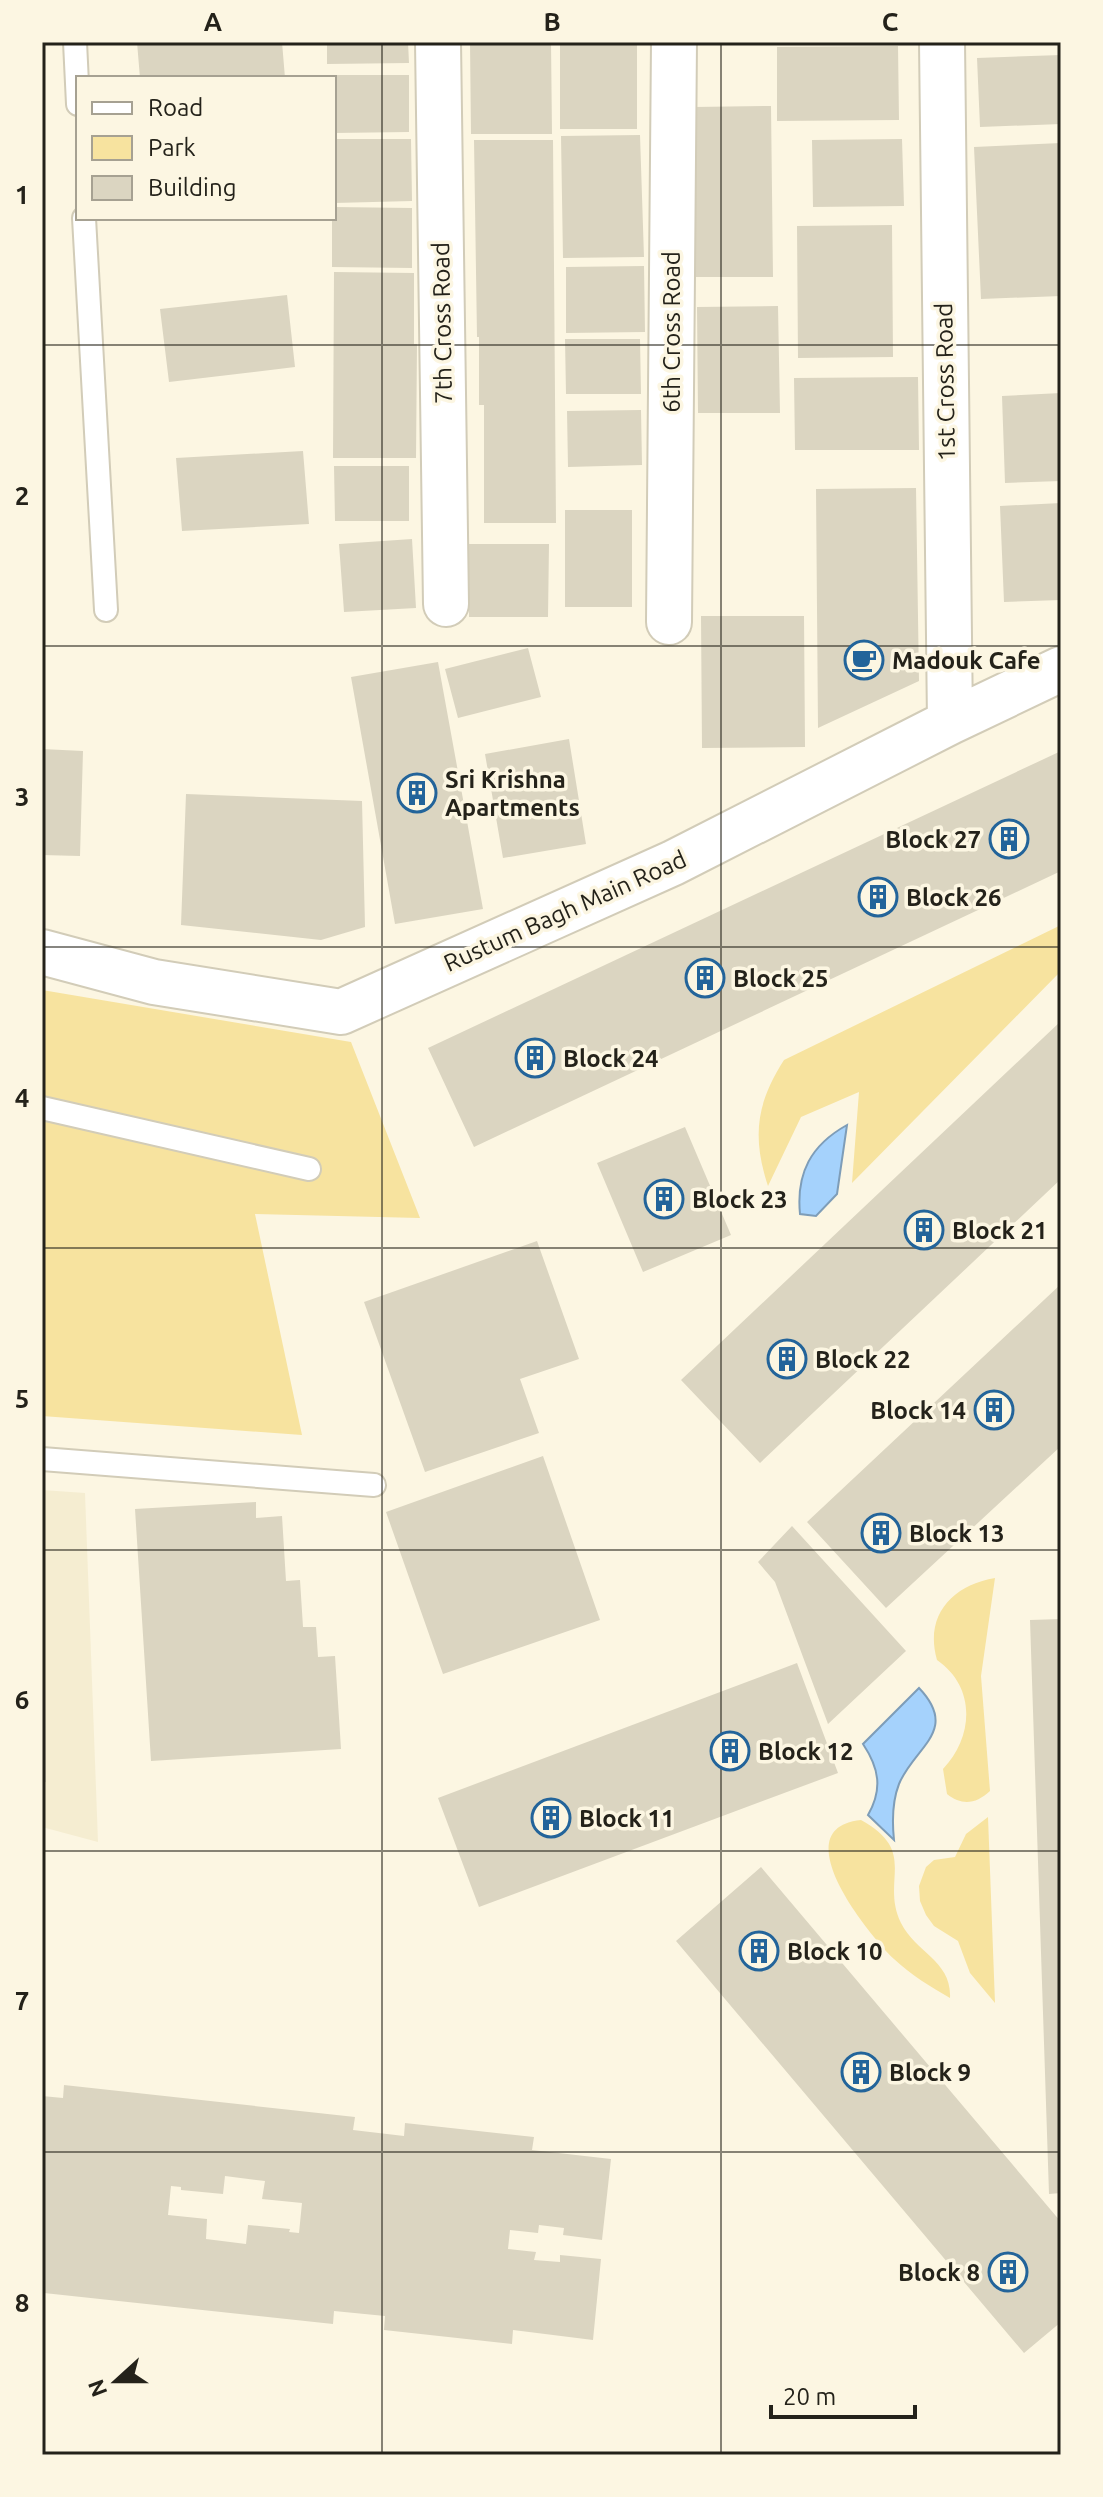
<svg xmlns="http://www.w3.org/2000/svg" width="1103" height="2497" font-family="Ubuntu,sans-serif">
<rect width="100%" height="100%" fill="#fcf6e2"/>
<!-- built -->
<path fill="#f5edd1" d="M 42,1490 L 85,1493 L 98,1842 L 42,1827 Z"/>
<!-- green -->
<path fill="#f7e39f" d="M 1061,925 L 1061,971 L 852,1183 L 859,1092 L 801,1117 L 768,1186 C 752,1137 756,1104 784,1060 Z
M 42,990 L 351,1042 L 420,1218 L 255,1214 L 302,1435 L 42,1416 Z
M 995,1578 L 981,1676 L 990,1791 C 976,1804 962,1806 947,1794 L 943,1769 C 974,1736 976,1687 937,1660 C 924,1615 953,1585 995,1578 Z
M 988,1817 L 995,2003 L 970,1973 L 958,1941 L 934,1926 L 926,1915 L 920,1901 L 919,1886 L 926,1867 L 934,1860 L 955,1857 L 966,1834 Z
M 861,1820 C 919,1852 880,1880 901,1923 C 916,1953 952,1961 950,1998 C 931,1987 911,1975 894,1959 C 869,1935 782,1828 861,1820 Z"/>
<!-- water -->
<path fill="#a5d2fc" stroke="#7e9db8" stroke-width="2" d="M 847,1125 L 837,1194 L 816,1216 L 800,1214 C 796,1173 811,1145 847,1125 Z
M 919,1688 C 960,1731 914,1747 899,1784 C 892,1802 892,1821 894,1840 L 868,1815 C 883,1789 879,1768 863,1744 Z"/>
<!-- building -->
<path fill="#dbd5c1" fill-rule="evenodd" d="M 137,42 L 282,42 L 285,78 L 140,78 Z
M 327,42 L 408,42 L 409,63 L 327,64 Z
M 470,42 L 551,42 L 552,134 L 471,134 Z
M 560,42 L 637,42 L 637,129 L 560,129 Z
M 898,46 L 899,120 L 777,121 L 777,47 Z
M 1061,55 L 1061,124 L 980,127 L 977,58 Z
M 334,75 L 409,75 L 409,132 L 334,133 Z
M 771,106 L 773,277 L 695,277 L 694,107 Z
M 640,135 L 644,257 L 563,258 L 561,136 Z
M 334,139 L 411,139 L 412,201 L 334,203 Z
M 902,139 L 904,206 L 813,207 L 812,140 Z
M 474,140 L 553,140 L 556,523 L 484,523 L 484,405 L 479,405 L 479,337 L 477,337 Z
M 1061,143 L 1061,296 L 981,299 L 974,147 Z
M 334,207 L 412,208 L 412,268 L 332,267 L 332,218 L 334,218 Z
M 892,225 L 893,357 L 798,358 L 797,226 Z
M 644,266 L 645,332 L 566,333 L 566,267 Z
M 334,272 L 414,273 L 414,344 L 417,344 L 416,458 L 333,458 Z
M 287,295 L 295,367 L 169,382 L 160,309 Z
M 778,306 L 780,413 L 698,413 L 697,307 Z
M 565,339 L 640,339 L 641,394 L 566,394 Z
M 918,377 L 919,450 L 795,450 L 794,378 Z
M 1061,393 L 1061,481 L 1005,483 L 1002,396 Z
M 641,410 L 642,465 L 568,467 L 567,411 Z
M 303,451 L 309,524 L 182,531 L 176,458 Z
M 334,466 L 409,466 L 409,521 L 335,521 Z
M 916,488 L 919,681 L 818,728 L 816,489 Z
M 1061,503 L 1061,600 L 1004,602 L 1000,506 Z
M 565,510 L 632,510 L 632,607 L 565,607 Z
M 412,539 L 416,608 L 344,612 L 339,544 Z
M 469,544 L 549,544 L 548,617 L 469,617 Z
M 701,616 L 804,616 L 805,747 L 702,748 Z
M 528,648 L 541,697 L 458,718 L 445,669 Z
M 438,662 L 483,909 L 395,924 L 351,677 Z
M 569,739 L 586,844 L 503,858 L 485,754 Z
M 42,749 L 83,751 L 80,856 L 42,855 Z
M 1061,751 L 1061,871 L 474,1147 L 428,1048 Z
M 186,794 L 362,801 L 365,927 L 321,940 L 181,925 Z
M 1061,1021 L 1061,1179 L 760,1463 L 681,1380 Z
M 685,1127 L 731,1235 L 643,1272 L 597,1163 Z
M 537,1241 L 579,1359 L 520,1379 L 539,1433 L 425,1472 L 364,1302 Z
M 1061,1284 L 1061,1446 L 886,1608 L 807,1522 Z
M 543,1456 L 600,1620 L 443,1674 L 386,1512 Z
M 256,1502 L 256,1518 L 282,1516 L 286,1581 L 300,1580 L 303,1627 L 316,1627 L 318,1657 L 335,1656 L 341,1749 L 151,1761 L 135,1509 Z
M 792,1526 L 906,1651 L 828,1724 L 775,1582 L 758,1562 Z
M 1061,1619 L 1061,2193 L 1049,2194 L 1030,1620 Z
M 797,1663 L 838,1773 L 479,1907 L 438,1798 Z
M 42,1677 L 45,1677 L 46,1782 L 42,1783 Z
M 761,1867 L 1061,2222 L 1061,2322 L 1024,2353 L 676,1941 Z
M 64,2085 L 355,2117 L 353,2130 L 404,2136 L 405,2123 L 534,2137 L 532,2150 L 611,2159 L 602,2240 L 563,2235 L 564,2228 L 539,2225 L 538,2233 L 510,2230 L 508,2249 L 536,2252 L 534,2260 L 560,2262 L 560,2255 L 601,2259 L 593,2340 L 513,2330 L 512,2344 L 384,2330 L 385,2316 L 334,2311 L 333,2324 L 44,2293 L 42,2096 L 63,2098 ZM 225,2176 L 265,2181 L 262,2199 L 302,2203 L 299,2233 L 289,2232 L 290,2229 L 248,2225 L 246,2244 L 206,2239 L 207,2219 L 168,2215 L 171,2186 L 181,2187 L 181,2190 L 223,2194 Z"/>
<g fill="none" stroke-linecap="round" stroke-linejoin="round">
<!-- service casing -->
<g stroke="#d2ccb8" stroke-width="26">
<path id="service" d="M 75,42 L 78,104
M 84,218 L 106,610
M 42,1108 L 309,1169
M 42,1459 L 374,1485"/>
</g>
<!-- minor casing -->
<g stroke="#d2ccb8" stroke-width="48">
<path id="minor" d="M 438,42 L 446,604
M 942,42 L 950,722
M 669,622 L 674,42
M 42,952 L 154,982 L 341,1012 L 673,863 L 950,722 L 1061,669"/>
</g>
<!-- service -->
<use href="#service" stroke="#fff" stroke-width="22"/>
<!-- minor -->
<use href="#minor" stroke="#fff" stroke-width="44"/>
</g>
<!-- grid -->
<path fill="none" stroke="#24221a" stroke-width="2" stroke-opacity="0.55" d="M 382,42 L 382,2455M 721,42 L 721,2455M 42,345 L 1061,345M 42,646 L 1061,646M 42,947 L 1061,947M 42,1248 L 1061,1248M 42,1550 L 1061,1550M 42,1851 L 1061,1851M 42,2152 L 1061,2152"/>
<!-- icons -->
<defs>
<g id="cafe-ring" transform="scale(2)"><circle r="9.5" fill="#fcf6e2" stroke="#23649a" stroke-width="1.5"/><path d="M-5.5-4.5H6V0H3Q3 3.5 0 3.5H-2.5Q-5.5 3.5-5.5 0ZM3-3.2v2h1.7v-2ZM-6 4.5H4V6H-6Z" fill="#23649a"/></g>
<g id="building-ring" transform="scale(2)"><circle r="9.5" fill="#fcf6e2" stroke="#23649a" stroke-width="1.5"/><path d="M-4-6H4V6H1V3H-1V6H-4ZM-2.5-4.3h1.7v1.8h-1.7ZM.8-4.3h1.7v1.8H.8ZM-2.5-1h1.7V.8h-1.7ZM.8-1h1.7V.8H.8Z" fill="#23649a"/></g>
</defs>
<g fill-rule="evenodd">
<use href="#cafe-ring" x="864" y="660"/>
<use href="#building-ring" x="417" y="793"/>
<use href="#building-ring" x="1009" y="839"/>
<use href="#building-ring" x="878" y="897"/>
<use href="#building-ring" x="705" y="978"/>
<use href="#building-ring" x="535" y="1058"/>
<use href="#building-ring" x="664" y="1199"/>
<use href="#building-ring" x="924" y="1230"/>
<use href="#building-ring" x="787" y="1359"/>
<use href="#building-ring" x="994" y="1410"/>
<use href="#building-ring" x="881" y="1533"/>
<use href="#building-ring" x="730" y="1751"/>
<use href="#building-ring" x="551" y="1818"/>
<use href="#building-ring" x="759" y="1951"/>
<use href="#building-ring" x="861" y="2072"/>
<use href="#building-ring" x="1008" y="2272"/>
</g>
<g text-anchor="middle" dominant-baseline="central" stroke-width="7" stroke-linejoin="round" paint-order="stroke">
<!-- street labels -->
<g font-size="24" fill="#24221a" stroke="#fcf6e2">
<text transform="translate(442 323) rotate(-91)">7th Cross Road</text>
<text transform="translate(671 332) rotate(-90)">6th Cross Road</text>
<text transform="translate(945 382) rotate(-91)">1st Cross Road</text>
<text transform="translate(565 911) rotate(-24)">Rustum Bagh Main Road</text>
</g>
<!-- poi labels -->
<g font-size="24" font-weight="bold" fill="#24221a" stroke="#fcf6e2" text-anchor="start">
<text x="892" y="660">Madouk Cafe</text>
<text x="445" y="779">Sri Krishna<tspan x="445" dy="28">Apartments</tspan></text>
<text x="981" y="839" text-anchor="end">Block 27</text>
<text x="906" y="897">Block 26</text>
<text x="733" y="978">Block 25</text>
<text x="563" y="1058">Block 24</text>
<text x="692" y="1199">Block 23</text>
<text x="952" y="1230">Block 21</text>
<text x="815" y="1359">Block 22</text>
<text x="966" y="1410" text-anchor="end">Block 14</text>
<text x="909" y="1533">Block 13</text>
<text x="758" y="1751">Block 12</text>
<text x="579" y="1818">Block 11</text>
<text x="787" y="1951">Block 10</text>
<text x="889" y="2072">Block 9</text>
<text x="980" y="2272" text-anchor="end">Block 8</text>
</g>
</g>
<!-- border -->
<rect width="1103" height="2497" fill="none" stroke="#fcf6e2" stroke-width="88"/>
<!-- legend -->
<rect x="76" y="76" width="260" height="144" fill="#fcf6e2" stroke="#a6a192" stroke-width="2"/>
<rect x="92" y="102" width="40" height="12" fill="#ffffff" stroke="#a6a192" stroke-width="2"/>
<text x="148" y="116" font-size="24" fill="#24221a">Road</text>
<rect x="92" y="136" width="40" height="24" fill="#f7e39f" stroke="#a6a192" stroke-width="2"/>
<text x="148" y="156" font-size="24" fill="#24221a">Park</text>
<rect x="92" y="176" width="40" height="24" fill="#dbd5c1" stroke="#a6a192" stroke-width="2"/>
<text x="148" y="196" font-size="24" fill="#24221a">Building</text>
<!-- north arrow -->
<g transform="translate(116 2381) rotate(249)" stroke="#fcf6e2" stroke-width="6" paint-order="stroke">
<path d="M0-6L14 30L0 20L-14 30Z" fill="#24221a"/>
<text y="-12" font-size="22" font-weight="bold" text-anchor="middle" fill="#24221a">N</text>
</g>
<!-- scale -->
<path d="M771 2405v12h144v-12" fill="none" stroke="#24221a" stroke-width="4"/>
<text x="783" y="2405" font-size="24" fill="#24221a" stroke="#fcf6e2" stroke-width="6" paint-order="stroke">20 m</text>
<rect x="44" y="44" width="1015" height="2409" fill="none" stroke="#24221a" stroke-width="3"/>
<g font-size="26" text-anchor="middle" font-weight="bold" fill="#24221a">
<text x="213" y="31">A</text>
<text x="552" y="31">B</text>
<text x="890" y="31">C</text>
<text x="22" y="204">1</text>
<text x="22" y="505">2</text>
<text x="22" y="806">3</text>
<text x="22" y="1107">4</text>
<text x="22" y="1408">5</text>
<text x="22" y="1709">6</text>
<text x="22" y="2010">7</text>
<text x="22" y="2312">8</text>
</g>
</svg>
